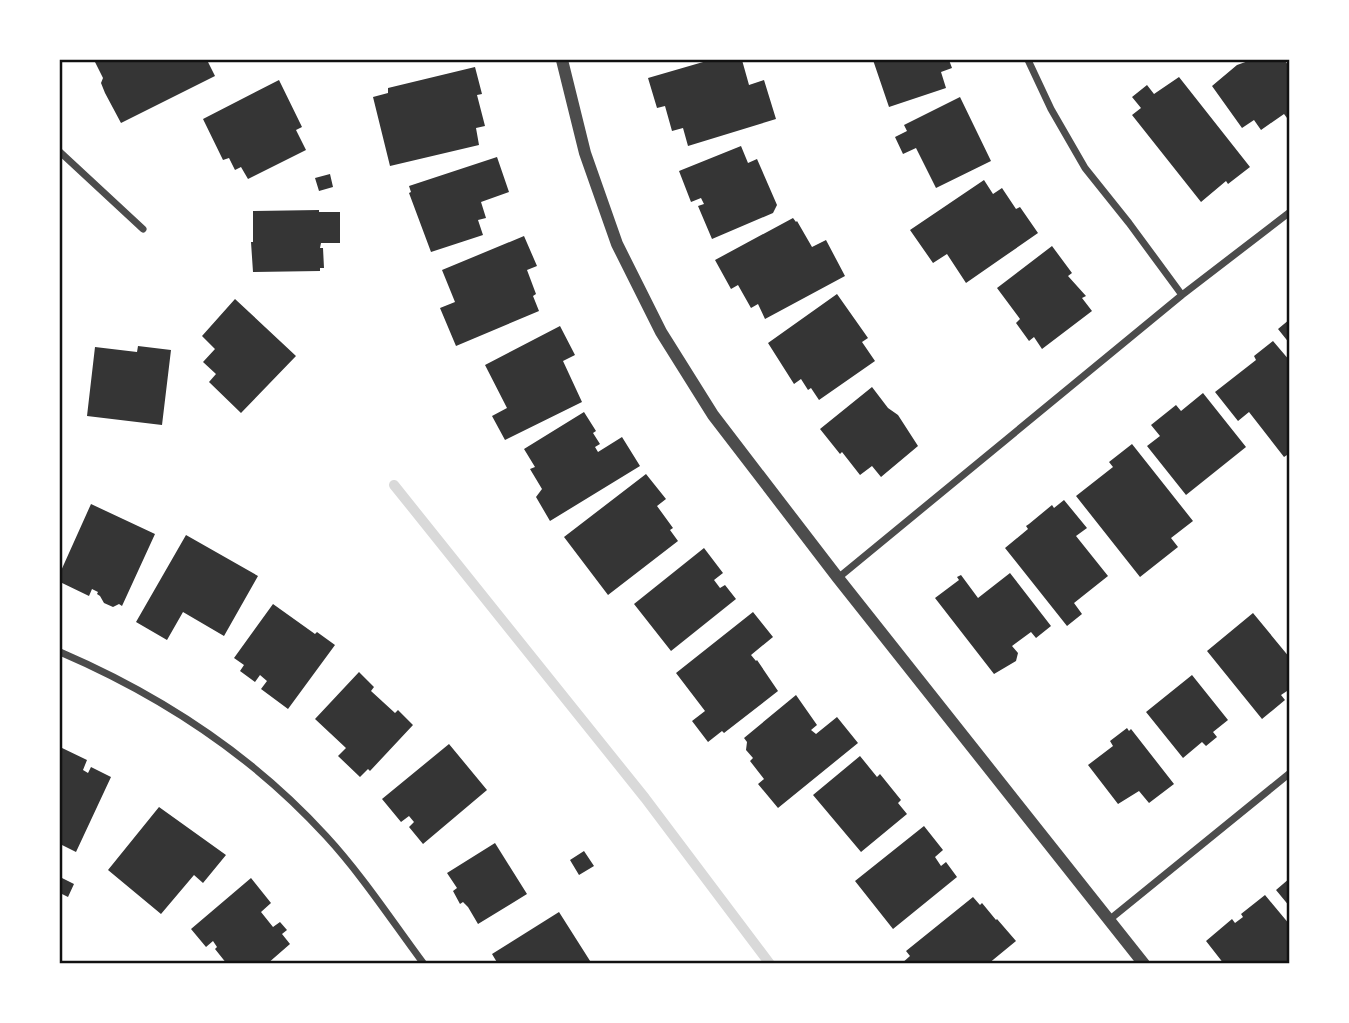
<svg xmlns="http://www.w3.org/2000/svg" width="1349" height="1023" font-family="Poppins,sans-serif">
<rect width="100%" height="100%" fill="#fff"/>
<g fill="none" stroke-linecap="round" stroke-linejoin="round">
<!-- stream -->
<path stroke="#d9d9d9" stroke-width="10" d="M 394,485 L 645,798 L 770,964"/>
</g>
<!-- building -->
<path fill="#353535" d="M 94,60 L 207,60 L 215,76 L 121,123 L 105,93 L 101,83 L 103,78 Z
M 710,60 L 742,60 L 749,85 L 764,80 L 776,119 L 688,146 L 683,128 L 672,131 L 665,106 L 657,108 L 648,78 Z
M 873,60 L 949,60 L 952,68 L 941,72 L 946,88 L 889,107 Z
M 1251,60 L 1284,60 L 1290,67 L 1290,117 L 1287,118 L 1284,114 L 1261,130 L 1254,120 L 1242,128 L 1212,86 L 1237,65 Z
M 475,67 L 482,94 L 477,95 L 485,126 L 476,128 L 479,145 L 390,166 L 373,97 L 388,93 L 388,88 Z
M 1179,77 L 1250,167 L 1228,184 L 1226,181 L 1201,202 L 1132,115 L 1141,108 L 1132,97 L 1147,85 L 1154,94 Z
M 279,80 L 302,127 L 296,130 L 306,150 L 248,179 L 241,167 L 235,170 L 229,158 L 223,160 L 203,119 Z
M 960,97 L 991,161 L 936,188 L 916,148 L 903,154 L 895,137 L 907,131 L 904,125 Z
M 741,146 L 748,163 L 757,159 L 777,205 L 773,213 L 712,239 L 698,206 L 704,204 L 701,198 L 691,202 L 679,171 Z
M 497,157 L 509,192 L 481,202 L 486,218 L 478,220 L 483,235 L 431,252 L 409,193 L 411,192 L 409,186 Z
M 330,174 L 333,187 L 319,191 L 315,178 Z
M 984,180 L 993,194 L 1002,188 L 1016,209 L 1020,207 L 1038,233 L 966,283 L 947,254 L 933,263 L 910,230 Z
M 319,210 L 319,212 L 340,212 L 340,243 L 321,243 L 320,248 L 323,248 L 324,268 L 320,268 L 320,271 L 253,272 L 251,242 L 253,242 L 253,211 Z
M 793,218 L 796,222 L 797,221 L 812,247 L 826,240 L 845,276 L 765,319 L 758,304 L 751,308 L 738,285 L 731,289 L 715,260 Z
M 524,236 L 537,266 L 527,270 L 536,294 L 533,296 L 539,311 L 456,346 L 440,308 L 455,302 L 442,270 Z
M 1052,246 L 1072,273 L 1068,276 L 1086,296 L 1082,298 L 1092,311 L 1042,349 L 1034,337 L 1029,341 L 1016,323 L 1020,319 L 997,288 Z
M 837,294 L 868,338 L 862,342 L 875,361 L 819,400 L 811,388 L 808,390 L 801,379 L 794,384 L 768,343 Z
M 235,299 L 296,356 L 241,413 L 209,382 L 216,374 L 203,362 L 215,349 L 202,336 Z
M 1290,319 L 1290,344 L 1278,329 Z
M 560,326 L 575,355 L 563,361 L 582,402 L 505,440 L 492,416 L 507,408 L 485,365 Z
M 1273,341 L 1290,361 L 1290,453 L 1284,457 L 1249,412 L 1238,421 L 1215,392 L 1256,360 L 1254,356 Z
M 138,346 L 171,350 L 162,425 L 87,416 L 95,347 L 137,352 Z
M 872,387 L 888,408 L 898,415 L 918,446 L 881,477 L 872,466 L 860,475 L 842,452 L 840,454 L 820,429 Z
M 1203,393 L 1246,447 L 1186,495 L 1147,446 L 1160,436 L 1151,425 L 1176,405 L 1181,411 Z
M 584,412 L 596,431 L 593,433 L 600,444 L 595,447 L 598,452 L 622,437 L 640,466 L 550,521 L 536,497 L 542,489 L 530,469 L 535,467 L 524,449 Z
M 1132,444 L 1193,521 L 1171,538 L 1178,547 L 1140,577 L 1076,496 L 1113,467 L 1109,462 Z
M 646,474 L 666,499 L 657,506 L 673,528 L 670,530 L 678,541 L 608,595 L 564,537 Z
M 1064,500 L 1087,528 L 1076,536 L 1108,576 L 1074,603 L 1082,614 L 1067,626 L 1005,548 L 1028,529 L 1026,526 L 1029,524 L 1052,505 L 1054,508 Z
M 91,504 L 155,534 L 122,606 L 119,604 L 113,607 L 104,603 L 100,596 L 97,594 L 98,592 L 92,589 L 89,596 L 60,582 L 60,573 Z
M 186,535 L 258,576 L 224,636 L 183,612 L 167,640 L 136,622 Z
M 704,548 L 723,573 L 714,580 L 720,588 L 725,585 L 736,599 L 671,651 L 634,604 Z
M 1010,573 L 1051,626 L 1036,638 L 1031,632 L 1012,646 L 1018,653 L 1016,661 L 994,674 L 935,598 L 959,580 L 957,577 L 961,575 L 978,598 Z
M 273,604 L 315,634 L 317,632 L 335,645 L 288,709 L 261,689 L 267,681 L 260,675 L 255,682 L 240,671 L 244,665 L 234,658 Z
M 753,612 L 773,637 L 751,655 L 756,661 L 757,660 L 778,691 L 724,733 L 722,731 L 708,742 L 692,721 L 705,711 L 676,673 Z
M 1253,613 L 1290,658 L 1290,689 L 1281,695 L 1285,700 L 1262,719 L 1207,651 Z
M 359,672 L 374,687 L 371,691 L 395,713 L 398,710 L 413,725 L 370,771 L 368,769 L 360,777 L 338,756 L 346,748 L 315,719 Z
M 1192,675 L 1228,720 L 1213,732 L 1217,737 L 1206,746 L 1202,742 L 1183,758 L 1146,712 Z
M 796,695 L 817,725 L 811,730 L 816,734 L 837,717 L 858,743 L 778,808 L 758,784 L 764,779 L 750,761 L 753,758 L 746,750 L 747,742 L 744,738 Z
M 1127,728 L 1129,731 L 1131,729 L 1174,784 L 1149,803 L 1139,791 L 1118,804 L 1088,765 L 1113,746 L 1110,741 Z
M 449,744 L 487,790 L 423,844 L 409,827 L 414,822 L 409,816 L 401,822 L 382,799 Z
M 60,747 L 87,760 L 83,770 L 88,773 L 91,767 L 111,777 L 76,852 L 60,844 Z
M 860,756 L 877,777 L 880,774 L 901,800 L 898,803 L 907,814 L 861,852 L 813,795 Z
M 159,807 L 226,855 L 203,883 L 194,875 L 161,914 L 108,870 Z
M 924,826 L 943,850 L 935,857 L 941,866 L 946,862 L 957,877 L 893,929 L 855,881 Z
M 495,843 L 527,894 L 478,924 L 468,907 L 463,902 L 460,904 L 453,891 L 457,888 L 447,873 Z
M 584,851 L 594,866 L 579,875 L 570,860 Z
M 60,877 L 74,884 L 68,897 L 60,893 Z
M 251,878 L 271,903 L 261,912 L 273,927 L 280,922 L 287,930 L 282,934 L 290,944 L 267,964 L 227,964 L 215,949 L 217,947 L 213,941 L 206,947 L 191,929 Z
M 1290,878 L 1290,907 L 1276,890 Z
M 1265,895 L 1290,925 L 1290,964 L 1224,964 L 1206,941 L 1232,919 L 1235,923 L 1243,917 L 1241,914 Z
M 973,897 L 980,905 L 982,903 L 996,920 L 997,919 L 1016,941 L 988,964 L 901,964 L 910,956 L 906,951 Z
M 559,912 L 592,964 L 498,964 L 492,954 Z"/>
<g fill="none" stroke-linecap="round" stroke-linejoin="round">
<!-- minor -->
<path stroke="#4c4c4c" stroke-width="7" d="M 1028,60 L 1051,109 L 1085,168 L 1129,223 L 1182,295
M 60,152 L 143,229
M 838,578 L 1182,295 L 1290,212
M 60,652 C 160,695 252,755 326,836 C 362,875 392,921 424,964
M 1109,920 L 1290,773"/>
<!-- tertiary -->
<path stroke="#4c4c4c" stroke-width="12" d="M 562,60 L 585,153 L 617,244 L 661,332 L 713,415 L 838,578 L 1144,964"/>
</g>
<!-- border -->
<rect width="1349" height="1023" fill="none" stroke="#ffffff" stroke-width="122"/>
<rect x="61" y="61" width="1227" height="901" fill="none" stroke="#111" stroke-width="2.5"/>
</svg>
